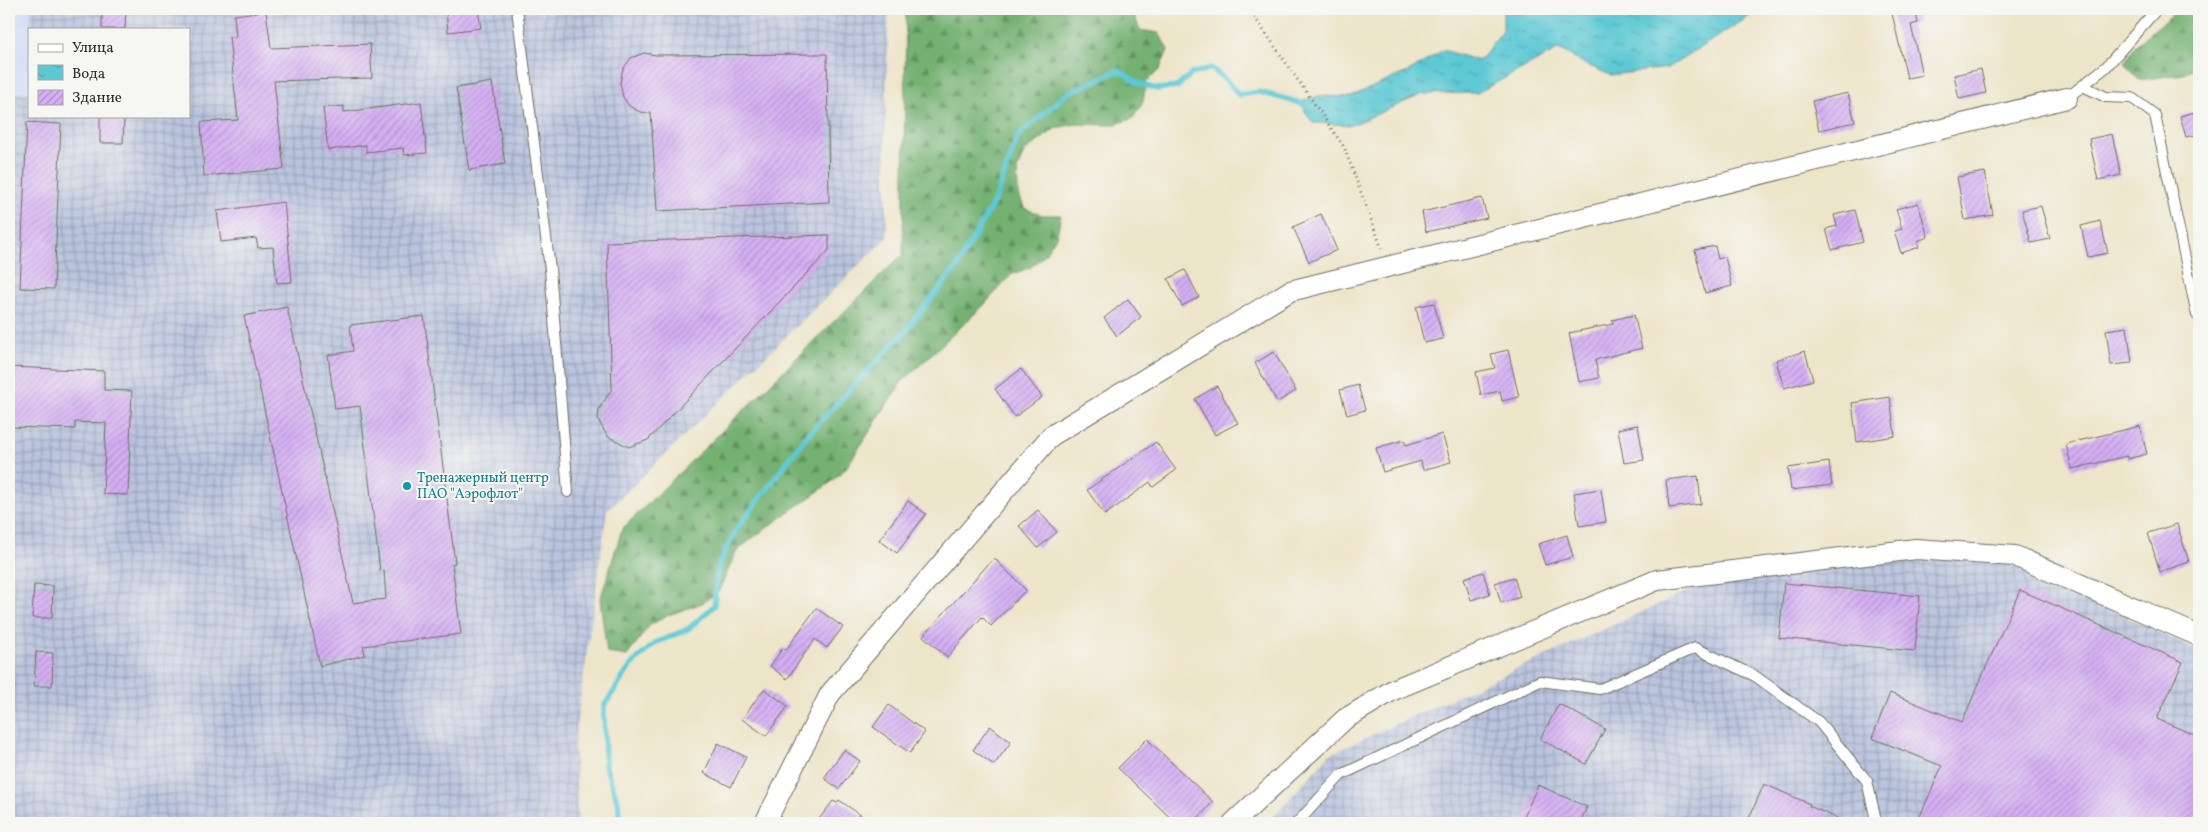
<svg xmlns="http://www.w3.org/2000/svg" width="2208" height="832" font-family="Vollkorn,serif">
<defs>
<pattern id="industrial-grid" width="8" height="8" patternUnits="userSpaceOnUse" patternTransform="scale(1.25)"><rect width="8" height="8" fill="#bac4de"/><path d="M0 4h8M4 0v8" fill="none" stroke="#979fb4"/></pattern>
<pattern id="forest-firs" width="22" height="20" patternUnits="userSpaceOnUse" patternTransform="scale(1.25)"><rect width="22" height="20" fill="#74b172"/><path d="M5 1l3.5 6h-7zM16 11l3.5 6h-7z" fill="#5f905e"/></pattern>
<pattern id="water-ripples" width="26" height="14" patternUnits="userSpaceOnUse" patternTransform="scale(1.25)"><rect width="26" height="14" fill="#5dc9d4"/><path d="M2 4q2-2 4 0t4 0M15 11q2-2 4 0t4 0" fill="none" stroke="#4da3ac"/></pattern>
<pattern id="building-hatch" width="6" height="6" patternUnits="userSpaceOnUse" patternTransform="scale(1.25)"><rect width="6" height="6" fill="#d5aff4"/><path d="M-1 1l2-2M0 6l6-6M5 7l2-2" fill="none" stroke="#ad8fc6"/></pattern>
</defs>
<rect width="100%" height="100%" fill="#f6f6f2"/>
<filter id="ink" filterUnits="userSpaceOnUse"><feTurbulence type="fractalNoise" baseFrequency=".02" numOctaves="2"/><feDisplacementMap in="SourceGraphic" scale="10" xChannelSelector="R" yChannelSelector="G"/><feConvolveMatrix kernelMatrix="1 2 1 2 8 2 1 2 1" color-interpolation-filters="sRGB"/></filter>
<filter id="wash" filterUnits="userSpaceOnUse"><feTurbulence type="fractalNoise" baseFrequency=".0096" numOctaves="4" result="noise"/><feDisplacementMap in="SourceGraphic" scale="20" xChannelSelector="R" yChannelSelector="G"/><feGaussianBlur stdDeviation="1.12" result="paint"/><feColorMatrix in="noise" values="0 0 0 0 0 0 0 0 0 0 0 0 0 0 0 0 0 1.4 0 .05"/><feComposite in="paint" operator="in"/></filter>
<g filter="url(#wash)">
<rect width="100%" height="100%" fill="#ede5c9"/>
<!-- built -->
<path fill="#d0daf9" d="M 9,9 L 31,9 L 29,93 L 9,92 Z"/>
<!-- industrial -->
<path fill="url(#industrial-grid)" d="M 31,9 L 889,9 L 885,133 L 887,238 L 607,511 L 574,744 L 578,823 L 9,823 L 9,92 L 29,93 L 29,116 L 189,116 L 189,29 L 30,29 Z
M 1966,556 L 2018,567 L 2199,651 L 2199,823 L 1267,823 L 1330,754 L 1703,584 L 1836,558 Z"/>
<!-- forest -->
<path fill="url(#forest-firs)" stroke="#506e4e" d="M 906,9 L 1132,9 L 1140,30 L 1159,33 L 1168,50 L 1160,69 L 1146,83 L 1143,102 L 1133,118 L 1115,125 L 1075,124 L 1056,128 L 1024,152 L 1017,170 L 1018,190 L 1024,208 L 1042,215 L 1061,215 L 1057,235 L 1045,254 L 1031,267 L 1011,275 L 983,306 L 901,383 L 846,468 L 830,483 L 751,539 L 736,552 L 719,591 L 702,603 L 666,616 L 649,626 L 627,656 L 607,653 L 600,600 L 622,529 L 903,254 Z
M 2179,9 L 2199,9 L 2199,67 L 2184,74 L 2139,80 L 2125,64 L 2135,46 Z"/>
<!-- water -->
<path fill="url(#water-ripples)" stroke="#447a80" d="M 1503,9 L 1761,9 L 1668,68 L 1610,75 L 1585,64 L 1559,49 L 1477,93 L 1423,94 L 1352,125 L 1313,123 L 1299,102 L 1319,96 L 1350,97 L 1412,70 L 1443,50 L 1479,61 L 1503,30 Z"/>
<g fill="none" stroke-linecap="round" stroke-linejoin="round">
<!-- stream -->
<path stroke="#5dc9d4" stroke-width="5.5" d="M 620,823 L 618,802 L 605,765 L 604,706 L 632,664 L 655,643 L 688,629 L 714,606 L 718,565 L 736,530 L 805,438 L 906,330 L 957,267 L 996,198 L 1018,136 L 1066,94 L 1119,70 L 1138,83 L 1156,89 L 1177,87 L 1191,74 L 1211,68 L 1227,81 L 1239,95 L 1259,92 L 1304,104"/>
</g>
<g id="blocks">
<!-- building -->
<path fill="url(#building-hatch)" d="M 102,9 L 126,9 L 125,29 L 102,29 Z
M 446,9 L 478,9 L 481,28 L 448,32 Z
M 1891,9 L 1915,9 L 1918,23 L 1911,25 L 1922,75 L 1907,78 Z
M 266,11 L 271,48 L 370,44 L 372,78 L 274,81 L 284,169 L 204,176 L 201,122 L 238,120 L 229,37 L 236,37 L 234,15 Z
M 644,53 L 656,55 L 827,54 L 829,202 L 657,211 L 651,113 L 640,112 L 629,106 L 623,97 L 620,82 L 623,69 L 631,58 Z
M 1981,69 L 1986,93 L 1959,99 L 1954,75 Z
M 492,82 L 505,164 L 469,170 L 456,88 Z
M 1848,93 L 1855,122 L 1819,130 L 1812,101 Z
M 421,102 L 427,153 L 404,155 L 403,148 L 366,152 L 366,145 L 328,150 L 323,108 L 344,106 L 344,112 Z
M 2199,111 L 2199,134 L 2186,137 L 2180,116 Z
M 100,116 L 124,116 L 123,143 L 100,143 Z
M 27,122 L 61,124 L 54,289 L 20,288 Z
M 2112,134 L 2121,175 L 2098,180 L 2089,139 Z
M 1985,172 L 1993,215 L 1965,220 L 1957,177 Z
M 1482,198 L 1487,218 L 1426,232 L 1422,212 Z
M 284,202 L 292,282 L 277,283 L 273,247 L 258,248 L 256,238 L 221,242 L 217,211 Z
M 1918,203 L 1928,237 L 1917,241 L 1919,247 L 1901,253 L 1894,231 L 1902,229 L 1896,209 Z
M 2041,206 L 2050,239 L 2031,243 L 2022,210 Z
M 1855,210 L 1863,242 L 1832,250 L 1826,229 L 1837,226 L 1834,215 Z
M 1321,214 L 1337,250 L 1309,262 L 1293,227 Z
M 2100,221 L 2108,253 L 2088,257 L 2081,226 Z
M 829,235 L 829,250 L 648,440 L 629,447 L 607,436 L 598,419 L 599,409 L 612,389 L 607,242 Z
M 1715,246 L 1718,259 L 1725,257 L 1732,286 L 1705,293 L 1695,250 Z
M 1185,270 L 1199,297 L 1182,306 L 1168,279 Z
M 1128,299 L 1141,317 L 1117,336 L 1104,318 Z
M 1434,303 L 1443,339 L 1424,343 L 1416,307 Z
M 287,307 L 353,603 L 386,599 L 384,570 L 380,571 L 360,406 L 335,409 L 328,355 L 353,351 L 350,325 L 424,316 L 455,563 L 452,564 L 461,634 L 363,646 L 365,655 L 320,666 L 244,316 Z
M 1634,315 L 1642,348 L 1595,360 L 1599,378 L 1579,382 L 1569,333 L 1613,324 L 1612,320 Z
M 2127,327 L 2132,363 L 2111,365 L 2106,330 Z
M 1508,350 L 1519,397 L 1502,401 L 1500,391 L 1481,395 L 1476,372 L 1495,368 L 1491,354 Z
M 1805,351 L 1813,380 L 1784,388 L 1776,360 Z
M 1274,352 L 1296,391 L 1277,402 L 1255,363 Z
M 9,367 L 104,371 L 104,390 L 132,391 L 128,495 L 103,494 L 106,423 L 75,422 L 75,429 L 9,427 Z
M 1021,369 L 1042,397 L 1015,417 L 995,389 Z
M 1358,385 L 1365,410 L 1347,415 L 1340,390 Z
M 1217,386 L 1238,423 L 1215,435 L 1195,399 Z
M 1890,397 L 1895,436 L 1857,442 L 1852,403 Z
M 1638,425 L 1644,460 L 1624,463 L 1618,429 Z
M 2140,426 L 2147,454 L 2127,459 L 2127,456 L 2072,469 L 2066,444 Z
M 1442,434 L 1451,462 L 1423,470 L 1421,461 L 1383,472 L 1376,448 L 1404,440 L 1406,445 Z
M 1156,442 L 1176,470 L 1153,487 L 1150,482 L 1105,515 L 1087,490 Z
M 1829,462 L 1832,485 L 1791,490 L 1788,468 Z
M 1698,476 L 1701,504 L 1669,508 L 1666,480 Z
M 1601,489 L 1606,522 L 1579,526 L 1574,493 Z
M 908,501 L 926,514 L 897,553 L 879,540 Z
M 1038,510 L 1057,532 L 1038,548 L 1019,526 Z
M 2177,524 L 2189,562 L 2160,572 L 2148,533 Z
M 1567,535 L 1573,557 L 1545,565 L 1538,544 Z
M 994,558 L 1026,590 L 991,626 L 982,617 L 947,657 L 923,636 Z
M 1483,572 L 1490,594 L 1471,600 L 1464,578 Z
M 1514,577 L 1520,597 L 1501,603 L 1495,583 Z
M 1784,583 L 1920,596 L 1915,651 L 1779,638 Z
M 34,585 L 53,586 L 52,618 L 32,618 Z
M 2020,590 L 2183,662 L 2157,719 L 2199,737 L 2199,814 L 2195,823 L 1917,823 L 1942,766 L 1872,738 L 1890,693 L 1962,722 Z
M 816,608 L 843,627 L 827,648 L 815,639 L 787,679 L 770,666 L 783,648 L 786,650 Z
M 36,652 L 53,653 L 52,686 L 34,686 Z
M 764,689 L 788,706 L 766,736 L 742,719 Z
M 1559,704 L 1605,729 L 1586,764 L 1540,739 Z
M 889,705 L 925,732 L 910,753 L 873,727 Z
M 990,726 L 1011,742 L 994,765 L 973,750 Z
M 1147,739 L 1213,802 L 1193,823 L 1176,823 L 1118,768 Z
M 718,743 L 746,757 L 731,787 L 704,773 Z
M 844,750 L 860,761 L 839,789 L 824,778 Z
M 1764,784 L 1810,804 L 1809,806 L 1849,823 L 1747,823 Z
M 1538,785 L 1587,807 L 1580,823 L 1521,823 Z
M 839,800 L 872,823 L 816,823 L 833,801 L 837,803 Z"/>
</g>
</g>
<g filter="url(#ink)">
<use href="#blocks" fill-opacity="0" stroke="#6f6c62" stroke-width="1"/>
<g fill="none" stroke-linecap="round" stroke-linejoin="round">
<!-- service casing -->
<g stroke="#6f6c62" stroke-width="12">
<path id="service" d="M 517,9 L 550,269 L 568,492
M 2083,86 L 2106,97 L 2132,98 L 2155,115 L 2197,315
M 2067,98 L 2106,67 L 2157,9
M 1297,823 L 1341,775 L 1540,681 L 1600,689 L 1695,648 L 1755,676 L 1819,722 L 1867,781 L 1876,820 L 1875,823"/>
</g>
<!-- minor casing -->
<g stroke="#6f6c62" stroke-width="22">
<path id="minor" d="M 765,823 L 830,694 L 1051,436 L 1290,291 L 2067,98
M 1233,823 L 1345,719 L 1393,690 L 1657,580 L 1916,549 L 2015,556 L 2199,636"/>
</g>
<!-- path -->
<path stroke="#6f6c62" stroke-width="3" stroke-dasharray="1 4" stroke-linecap="butt" d="M 1249,9 L 1344,147 L 1382,249"/>
<!-- service -->
<use href="#service" stroke="#fff" stroke-width="10"/>
<!-- minor -->
<use href="#minor" stroke="#fff" stroke-width="20"/>
</g>
</g>
<!-- markers -->
<circle fill="#0f9aa8" stroke="#f6f6f2" stroke-width="2" cx="407" cy="486" r="5"/>
<g text-anchor="middle" dominant-baseline="central" stroke-width="4" stroke-linejoin="round" paint-order="stroke">
<!-- culture labels -->
<g font-size="14" fill="#0d838f" stroke="#f6f6f2" text-anchor="start">
<text x="417" y="478">Тренажерный центр<tspan x="417" dy="16">ПАО "Аэрофлот"</tspan></text>
</g>
</g>
<!-- margin -->
<rect width="2208" height="832" fill="none" stroke="#f6f6f2" stroke-width="30"/>
<!-- legend -->
<rect x="28" y="28" width="162" height="90" fill="#f6f6f2" stroke="#a5a5a2"/>
<rect x="38" y="44" width="25" height="8" fill="#ffffff" stroke="#a5a5a2"/>
<text x="72" y="52" font-size="15" fill="#2b2b2b">Улица</text>
<rect x="38" y="65" width="25" height="15" fill="url(#water-ripples)" stroke="#a5a5a2"/>
<text x="72" y="78" font-size="15" fill="#2b2b2b">Вода</text>
<rect x="38" y="90" width="25" height="15" fill="url(#building-hatch)" stroke="#a5a5a2"/>
<text x="72" y="102" font-size="15" fill="#2b2b2b">Здание</text>
</svg>
